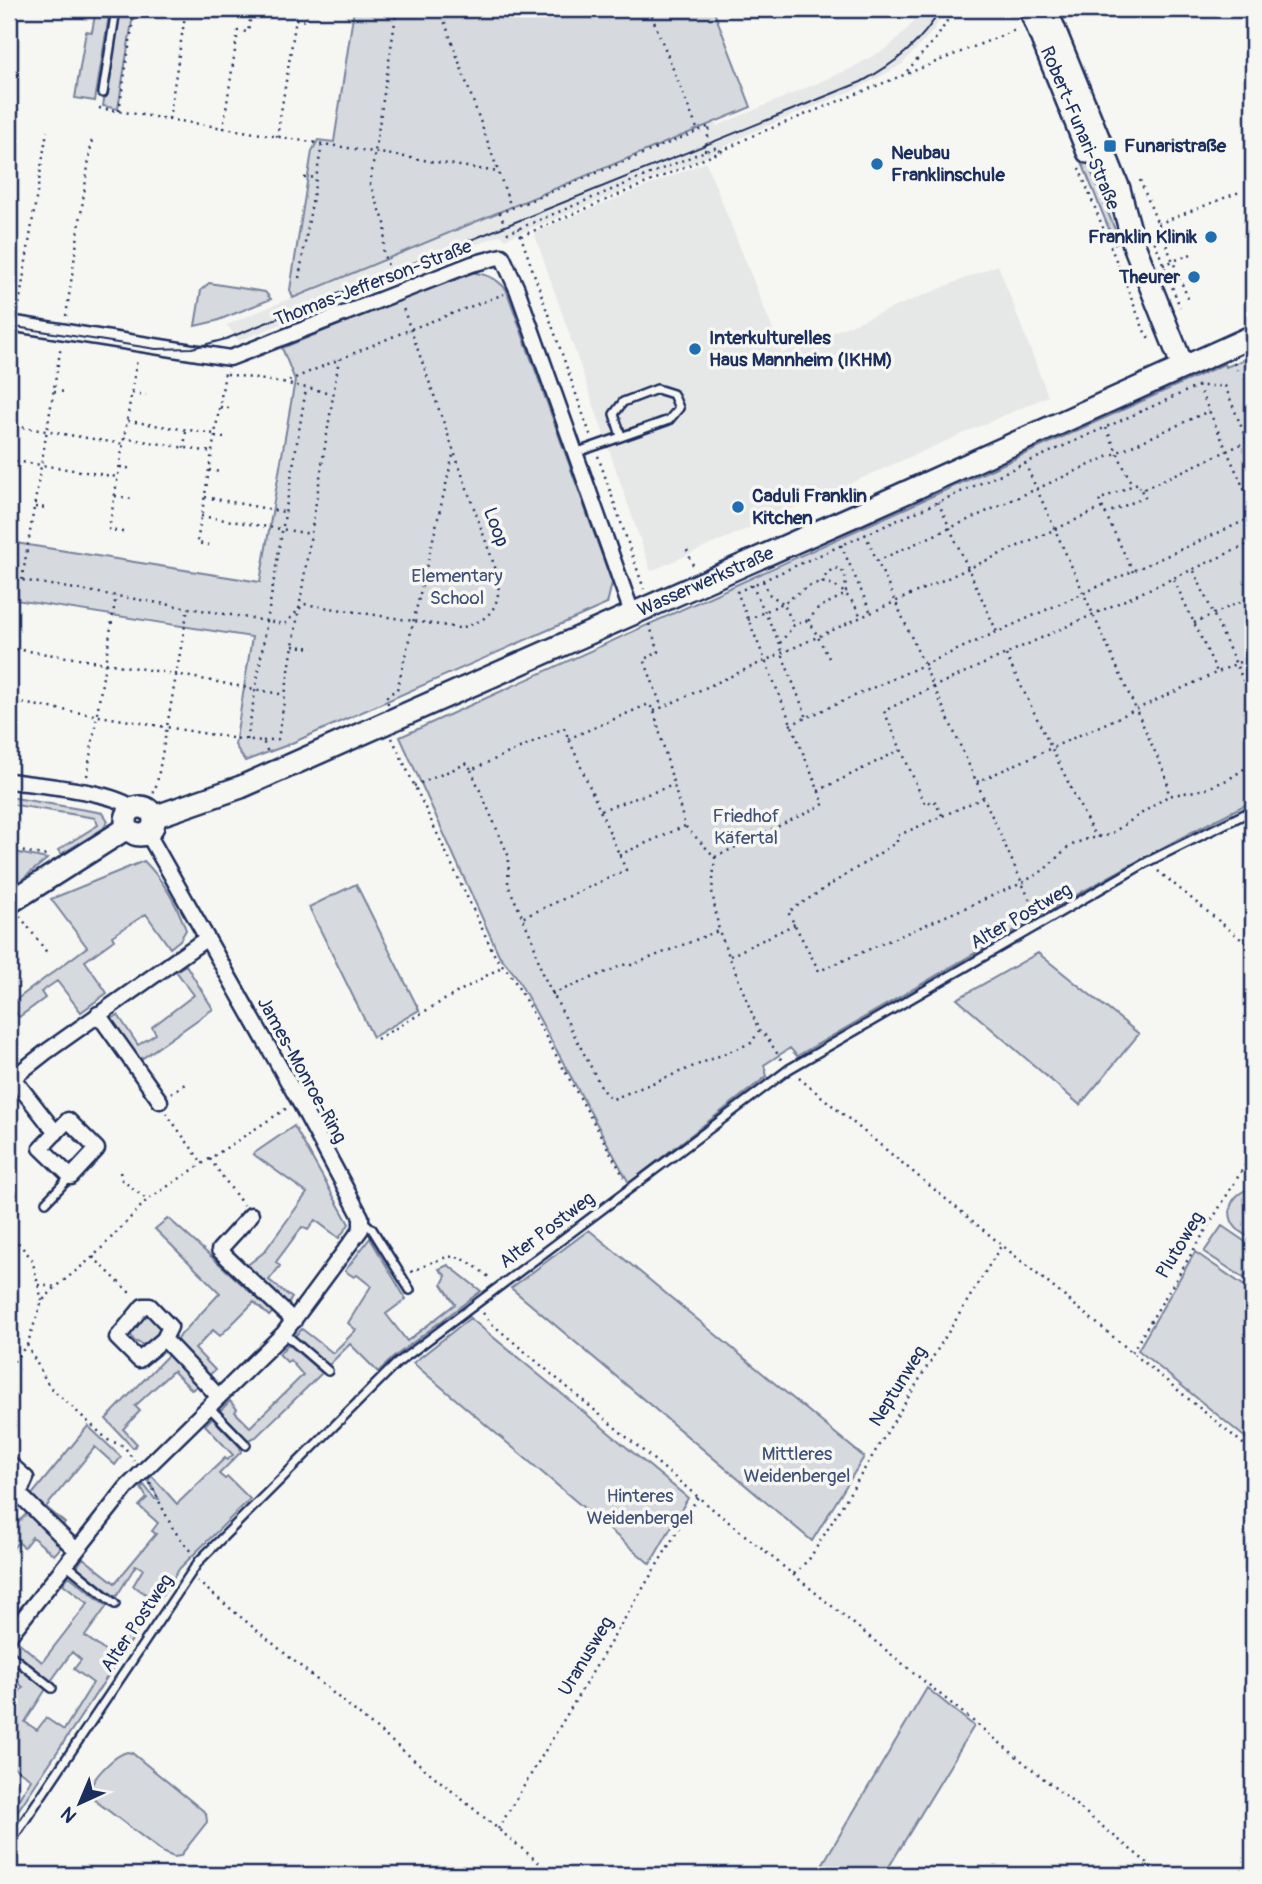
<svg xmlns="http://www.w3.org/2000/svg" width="1262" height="1884" font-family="Pangolin,sans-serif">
<rect width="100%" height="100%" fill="#f6f6f2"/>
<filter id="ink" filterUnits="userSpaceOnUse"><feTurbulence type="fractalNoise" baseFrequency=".0143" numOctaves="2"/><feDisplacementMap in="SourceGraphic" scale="14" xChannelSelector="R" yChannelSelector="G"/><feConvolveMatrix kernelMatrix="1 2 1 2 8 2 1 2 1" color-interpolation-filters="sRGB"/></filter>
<g filter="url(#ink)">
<!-- built -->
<path fill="#e6e7e7" d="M 921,9 L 947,9 L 933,31 L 901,65 L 859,88 L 750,133 L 704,158 L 505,239 L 500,235 L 239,341 L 227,325 L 712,120 L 717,126 L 850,69 L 889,47 L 914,22 Z
M 706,162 L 782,353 L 998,265 L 1048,396 L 651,571 L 534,232 Z"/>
<!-- green -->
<path fill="#d6d9dd" stroke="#78849e" stroke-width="2" d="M 96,9 L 110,9 L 95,101 L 75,98 L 86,31 L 92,32 Z
M 119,9 L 134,9 L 118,109 L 103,106 Z
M 354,9 L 713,9 L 751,107 L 293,298 L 290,290 L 312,151 L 318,140 L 334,142 Z
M 1051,72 L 1120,242 L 1115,244 L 1046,74 Z
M 470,272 C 486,274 495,277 506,289 L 612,583 L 607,604 L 285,746 L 245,761 L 235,745 L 252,637 L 9,599 L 9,542 L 260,582 L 295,380 L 282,348 Z
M 209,283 L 265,292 L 271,299 L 216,321 L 195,326 L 201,290 Z
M 1253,356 L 1253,801 C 1097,878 949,970 797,1056 L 790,1048 L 764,1065 L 767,1076 L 629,1183 L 516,976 L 499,955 L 400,737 L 1224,364 L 1226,367 Z
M 9,797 L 103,813 L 108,821 L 103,829 L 61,854 L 58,850 L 98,825 L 95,818 L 9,804 Z
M 9,851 L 47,859 L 9,890 Z
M 144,861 C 163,880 177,904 186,930 L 180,940 L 170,948 L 146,914 L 112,936 L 114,940 L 85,961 L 107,993 L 81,1012 L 57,981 L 41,992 L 45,998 L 19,1017 L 14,1010 L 9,1014 L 9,1005 L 87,947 L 51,899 Z
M 356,884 L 419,1010 L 373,1037 L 309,907 Z
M 1038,953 L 1139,1034 L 1080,1105 L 957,999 Z
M 186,965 L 213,1009 L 137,1062 L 108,1021 L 118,1015 L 138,1045 L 156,1034 L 152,1027 L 194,995 L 176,971 Z
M 294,1126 L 349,1224 L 339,1238 L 315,1220 L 308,1230 L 302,1227 L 276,1262 L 280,1266 L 269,1280 L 292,1298 L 286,1306 L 245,1267 L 264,1252 L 307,1193 L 253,1154 Z
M 1253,1188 L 1253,1238 C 1223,1230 1222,1194 1253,1188 Z
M 168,1218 L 273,1312 L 269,1316 L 254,1302 L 220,1336 L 213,1330 L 195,1349 L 215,1370 L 207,1377 L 174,1342 L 220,1293 L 155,1229 Z
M 1222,1226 L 1253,1247 L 1253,1264 L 1244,1278 L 1204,1252 Z
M 589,1230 L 864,1457 L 812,1541 L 511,1288 Z
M 370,1238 L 406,1299 L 386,1314 L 407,1341 L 455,1304 L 442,1284 L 446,1276 L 439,1269 L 448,1265 L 481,1291 L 394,1357 L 378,1372 L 350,1344 L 329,1365 L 295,1336 L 302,1329 L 333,1353 L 356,1330 L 348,1323 L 371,1286 L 357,1275 L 354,1277 L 345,1271 Z
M 1195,1252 L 1249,1289 L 1253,1283 L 1253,1444 L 1138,1350 Z
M 148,1313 L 161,1327 L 155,1337 L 144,1345 L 134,1341 L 130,1333 L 144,1314 Z
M 470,1318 L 688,1498 L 650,1564 L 413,1363 Z
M 288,1344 L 322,1373 L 256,1437 L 248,1440 L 220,1411 L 230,1401 L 237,1409 L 235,1412 L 250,1427 L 303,1375 L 290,1360 L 287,1362 L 279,1354 Z
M 170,1353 L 199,1384 L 192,1390 L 173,1371 L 135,1406 L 140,1411 L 123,1429 L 137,1444 L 133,1448 L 106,1419 Z
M 212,1418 L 240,1447 L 241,1452 L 219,1474 L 225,1479 L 228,1477 L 250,1499 L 180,1568 L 9,1824 L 9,1815 L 31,1779 L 12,1766 L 9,1770 L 9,1706 L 23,1687 L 9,1675 L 9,1660 L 46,1689 L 25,1722 L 37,1730 L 46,1718 L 64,1730 L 93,1683 L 74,1669 L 81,1660 L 72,1652 L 51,1681 L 11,1649 L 17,1641 L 42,1662 L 88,1603 L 63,1584 L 69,1576 L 107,1606 L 85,1636 L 113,1657 L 152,1598 L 133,1586 L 143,1569 L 136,1565 L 116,1597 L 77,1567 L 83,1558 L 115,1583 L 156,1534 L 152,1531 L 158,1523 L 139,1506 L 147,1498 L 141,1488 L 144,1485 L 155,1499 L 159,1499 L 148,1480 L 152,1476 L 177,1504 L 225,1458 L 227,1460 L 233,1455 L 205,1425 Z
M 88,1426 L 121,1457 L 115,1465 L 95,1447 L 46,1507 L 65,1523 L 61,1527 L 30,1497 Z
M 29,1511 L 63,1545 L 54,1555 L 32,1537 L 24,1547 L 18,1542 L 9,1554 L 9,1532 Z
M 927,1688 L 974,1726 L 884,1875 L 816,1875 Z
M 127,1752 L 132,1753 L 206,1813 L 207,1822 L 180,1856 L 174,1857 L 164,1853 L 97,1802 C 93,1798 89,1793 91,1787 C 95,1775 115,1755 127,1752 Z"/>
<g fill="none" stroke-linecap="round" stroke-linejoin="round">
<!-- lane casing -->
<g stroke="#1b2f5e" stroke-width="12">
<path id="lane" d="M 103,93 L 116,9
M 575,453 L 669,420 L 679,408 L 673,394 L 657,389 L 623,402 L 614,414 L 621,436
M 46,1202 L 70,1177
M 363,1221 L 372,1229 L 410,1290
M 284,1333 L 328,1371
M 209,1407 L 246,1445
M 66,1564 L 115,1604
M 9,1654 L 52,1688
M 9,1844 L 199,1561 L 396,1364 L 789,1069 L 1147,862 L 1253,810"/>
</g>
<!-- street casing -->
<g stroke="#1b2f5e" stroke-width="19">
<path id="street" d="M 9,323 L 230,358 L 472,264 L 502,256 L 517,289 L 632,613
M 9,781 C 38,785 114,791 134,809
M 98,1014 L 160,1101
M 13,1078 L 56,1133
M 9,1081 L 46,1052 L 207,938
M 68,1120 L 97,1149 L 71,1177 L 41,1148 Z
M 251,1215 L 219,1250 L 294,1321
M 143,1306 L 150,1306 L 170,1327 L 164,1339 L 139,1360 L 117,1338 Z
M 164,1339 L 219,1397
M 9,1463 L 26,1478 L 19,1494 L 9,1503
M 19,1494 L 76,1550
M 9,1636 L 127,1487 L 284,1333 L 361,1229 L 361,1217 L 299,1101 L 148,834"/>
</g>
<!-- secondary casing -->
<g stroke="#1b2f5e" stroke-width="26">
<g id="secondary">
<path d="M 1030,9 L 1088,152"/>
<path d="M 1046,9 L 1119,189 L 1134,245 L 1183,367"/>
<circle cx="140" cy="821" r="14"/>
<path id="s1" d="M 154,817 L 241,787 L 856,515 L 1253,336"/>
<path d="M 9,903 L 127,828"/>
</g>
</g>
<!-- path -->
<path stroke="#1b2f5e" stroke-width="2.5" stroke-dasharray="2 5" stroke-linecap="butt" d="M 440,9 L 511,207
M 649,9 L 698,131
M 907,71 L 938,36 L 954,9
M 99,108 L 498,172
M 119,111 L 135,9
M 169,119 L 186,9
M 223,129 L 238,31 L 248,32 L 252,9
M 277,137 L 296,19 L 307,21 L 309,9
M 705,151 L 710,126 L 500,213 L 508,233 L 705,151 L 718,147 L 720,152
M 1079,168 L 1146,335 L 1150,339
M 304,178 L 316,177
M 1140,180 L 1189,301
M 1158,224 L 1242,191
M 518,228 L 591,437
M 1152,235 L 1180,307
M 521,236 L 720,152 L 752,136 L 1018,29
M 1163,265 L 1194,253
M 299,278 L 322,144
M 393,278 L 383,253 L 386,226 L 370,184 L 397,9
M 18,311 L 47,131
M 66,316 L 92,139
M 1234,363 L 1237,370
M 227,374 L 283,383 L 411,329 L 504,294
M 283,383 L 331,393
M 1198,386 L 1253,509
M 54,391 L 66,392
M 132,393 L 146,395
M 220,407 L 230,408
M 128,421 L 215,434
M 9,425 L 123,444
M 1106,428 L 1132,485
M 215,437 L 226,438
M 124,438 L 211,452
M 184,448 L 186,431
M 598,456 L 644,589
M 9,460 L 118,477
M 1025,463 L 1165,774 L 1168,785 L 1168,796
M 120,467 L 133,469
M 209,470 L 220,472
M 115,496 L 132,499
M 205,497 L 284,512
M 938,502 L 997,632
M 35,507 L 47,508
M 1105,514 L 1145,497 L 1141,490
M 201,516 L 311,534
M 123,532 L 109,530 L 137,359
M 865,534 L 1036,914
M 209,545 L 197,543 L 225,373
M 841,545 L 871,613
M 687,550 L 693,565
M 877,561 L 1209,411
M 1194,571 L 1253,702
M 1133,572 L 1099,500 L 1138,483 L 1141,490 L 1253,439
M 9,578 L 285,624 L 304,604 L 459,628 C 490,622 503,605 497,573 L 403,308
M 22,580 L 61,346
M 1174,580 L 1217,672
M 763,581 L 770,595 L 783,603 L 794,625
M 822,583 C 826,573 829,570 839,568 L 845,574 L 846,594 L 818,608 L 809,620 L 829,658
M 752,585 L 780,644 L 784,660 L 807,718
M 9,587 L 10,578
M 748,620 C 759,614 771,609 783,603 C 792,598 801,590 811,585 C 834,575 853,599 861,617
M 1194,623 L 1253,596
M 649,624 L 659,652 L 644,659 L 662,708
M 780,643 L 794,625 L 809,620
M 293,646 L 314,648
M 9,648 L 175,674 L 285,695
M 1006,655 L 1092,831 L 1099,837
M 9,701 L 232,738 L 263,741 L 269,755
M 388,704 L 387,695 L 397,690 L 454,451
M 654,711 L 1102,508
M 790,725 L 1253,517
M 392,738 L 495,956 L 513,978 L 624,1177
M 568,739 L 649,704 L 654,711 L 685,826 L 715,857 L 712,891 L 719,931 L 759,1031 L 766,1036 L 782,1061
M 247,740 L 306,389
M 263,741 L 278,739 L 339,359
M 471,770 L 509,857 L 508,885 L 533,941 L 542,973 L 605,1094 L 613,1099 L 751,1043 L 759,1031
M 87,776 L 116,596
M 977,782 L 1253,656
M 414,786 L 468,763 L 471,770 L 564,728 L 626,870 L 522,918
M 818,791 L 900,750
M 983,798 L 897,836 L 897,842 L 788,912 L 819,971 L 1022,883 L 1044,870 L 1068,847 L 1083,840 L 1109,835 L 1168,796 L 1206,789 L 1229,779 L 1253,763
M 151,800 L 157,783 L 188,608
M 601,810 L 674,785
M 942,815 L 934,800 L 925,804 L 884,711 L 933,687 L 1253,542
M 9,849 L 48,856
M 619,855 L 685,826
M 715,857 L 824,804 L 737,592 L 1198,386 L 1225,386 L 1253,456
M 1158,871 L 1253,949
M 20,916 L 48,954
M 730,956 L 795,924
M 552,994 L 626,964 L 632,965 L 718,931
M 377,1039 L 503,966
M 799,1078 L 1253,1452
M 171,1093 L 185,1084
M 166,1113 L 203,1164
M 210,1159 L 243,1205
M 120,1172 L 122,1180 L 146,1199
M 9,1232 L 32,1259 L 42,1301
M 93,1257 L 133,1296
M 411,1272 C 453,1253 454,1248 491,1279
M 38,1285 L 56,1287
M 483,1313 L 492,1324 L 698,1497 L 1162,1875
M 27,1345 L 49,1386 L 108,1440 L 124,1446 L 134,1461
M 1132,1352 L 1253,1152
M 9,1367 L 27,1345 L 42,1301 L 56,1287 L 93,1257 L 147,1200 L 287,1108
M 150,1483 L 173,1529 L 191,1552
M 794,1574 L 810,1558 L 1001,1246
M 197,1581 L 554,1875
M 498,1829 L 698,1497"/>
<!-- lane -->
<use href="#lane" stroke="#f6f6f2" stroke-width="7"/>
<!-- street -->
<use href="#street" stroke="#f6f6f2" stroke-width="14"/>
<!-- secondary -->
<use href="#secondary" stroke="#f6f6f2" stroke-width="21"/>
<!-- tram -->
<path stroke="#1b2f5e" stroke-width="2" d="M 9,326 L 156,349 L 192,348 L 226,339 L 861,82 C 895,64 921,43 941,9"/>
</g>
</g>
<!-- markers -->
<g fill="#1f6fb2" stroke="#f6f6f2" stroke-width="2.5">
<rect x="1103" y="139" width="14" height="14" rx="3.5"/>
<circle cx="877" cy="164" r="7"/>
<circle cx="1211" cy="237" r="7"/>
<circle cx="1194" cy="277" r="7"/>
<circle cx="695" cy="349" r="7"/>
<circle cx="738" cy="507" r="7"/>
</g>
<g text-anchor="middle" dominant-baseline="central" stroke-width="7" stroke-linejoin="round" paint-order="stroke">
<!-- street labels -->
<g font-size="19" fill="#1b2f5e" stroke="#f6f6f2">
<text transform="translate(1080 128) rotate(67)">Robert-Funari-Straße</text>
<text transform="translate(373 283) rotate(-21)">Thomas-Jefferson-Straße</text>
<text transform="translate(496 527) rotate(70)">Loop</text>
<text stroke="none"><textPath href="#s1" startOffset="600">Wasserwerkstraße</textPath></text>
<text transform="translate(1021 916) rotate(-30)">Alter Postweg</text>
<text transform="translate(302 1070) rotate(61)">James-Monroe-Ring</text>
<text transform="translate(547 1230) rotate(-37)">Alter Postweg</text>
<text transform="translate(1180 1245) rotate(-59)">Plutoweg</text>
<text transform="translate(898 1386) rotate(-58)">Neptunweg</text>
<text transform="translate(137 1623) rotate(-56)">Alter Postweg</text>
<text transform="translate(586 1656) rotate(-59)">Uranusweg</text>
</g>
<!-- poi labels -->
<g font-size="19" font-weight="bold" fill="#1b2f5e" stroke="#f6f6f2" text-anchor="start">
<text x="1124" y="146">Funaristraße</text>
<text x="891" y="153">Neubau<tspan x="891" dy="22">Franklinschule</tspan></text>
<text x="1197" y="237" text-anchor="end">Franklin Klinik</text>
<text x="1180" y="277" text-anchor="end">Theurer</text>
<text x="709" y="338">Interkulturelles<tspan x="709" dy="22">Haus Mannheim (IKHM)</tspan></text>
<text x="752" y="496">Caduli Franklin<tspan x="752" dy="22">Kitchen</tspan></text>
</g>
<!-- park labels -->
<g font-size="19" fill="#405177" stroke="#f6f6f2">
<text x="457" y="576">Elementary<tspan x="457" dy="22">School</tspan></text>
<text x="746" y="816">Friedhof<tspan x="746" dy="22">Käfertal</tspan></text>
<text x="797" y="1454">Mittleres<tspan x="797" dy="22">Weidenbergel</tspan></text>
<text x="640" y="1496">Hinteres<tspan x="640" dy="22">Weidenbergel</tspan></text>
</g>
</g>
<!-- margin -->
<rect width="1262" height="1884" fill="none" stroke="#f6f6f2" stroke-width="35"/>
<rect x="18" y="18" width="1227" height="1849" fill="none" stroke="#1b2f5e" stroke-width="2.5" filter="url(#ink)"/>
<!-- north arrow -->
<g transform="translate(80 1803) rotate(224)" stroke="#f6f6f2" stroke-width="5" paint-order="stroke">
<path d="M0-5L12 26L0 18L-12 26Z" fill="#1b2f5e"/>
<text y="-10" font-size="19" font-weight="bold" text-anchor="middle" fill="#1b2f5e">N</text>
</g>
</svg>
